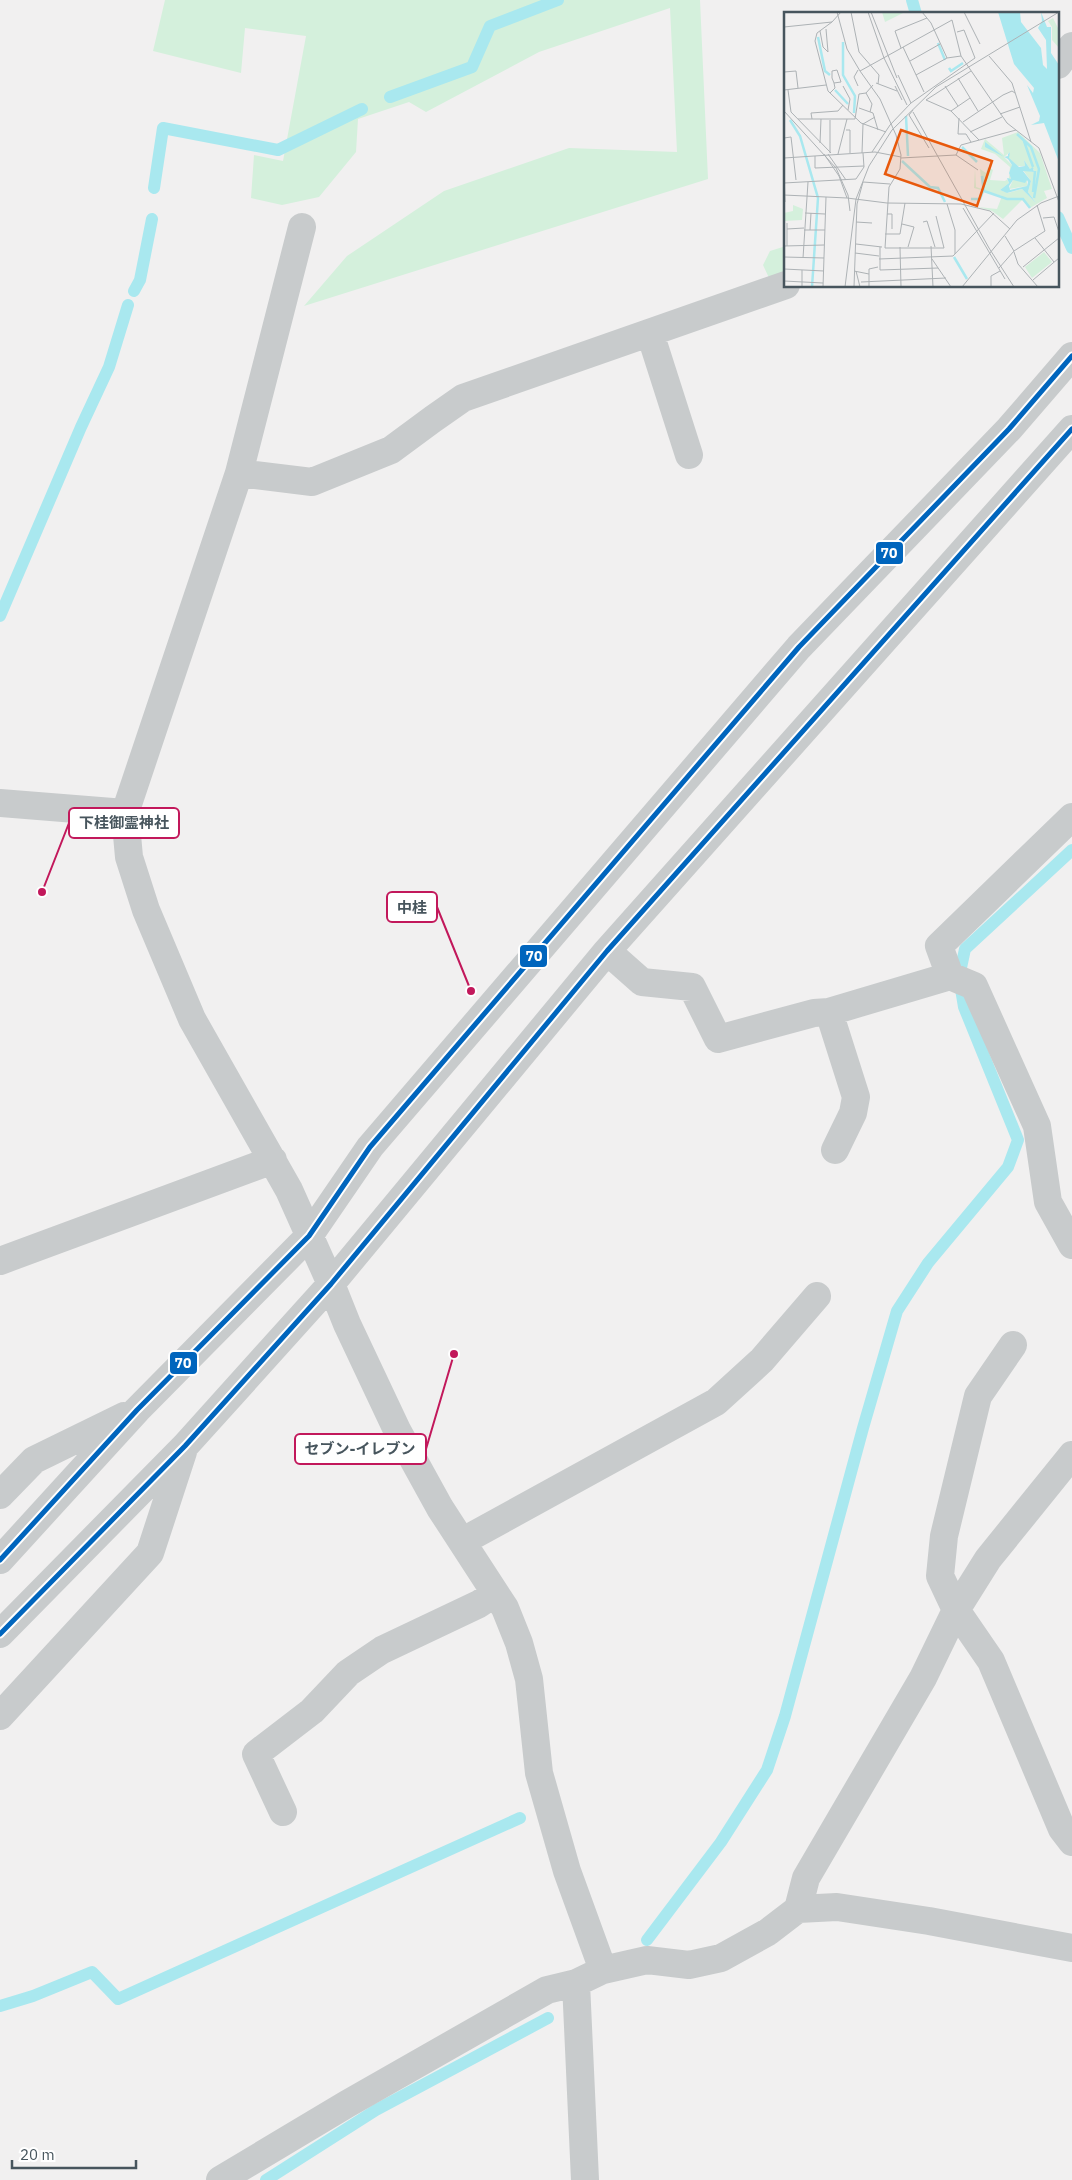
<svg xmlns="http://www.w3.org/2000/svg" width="1072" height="2180" font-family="'IBM Plex Sans','Noto Sans JP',sans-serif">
<rect width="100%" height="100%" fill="#f1f0f0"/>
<!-- green -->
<path fill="#d4f0dc" d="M 165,0 L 700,0 L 708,179 L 304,306 L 347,256 L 444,191 L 569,148 L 677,152 L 670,8 L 539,52 L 426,112 L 409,102 L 358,119 L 356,152 L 319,197 L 282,205 L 251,198 L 254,155 L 283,161 L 306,36 L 245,28 L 241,73 L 153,51 Z
M 786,246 L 786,274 L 770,280 L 763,265 L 770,251 Z"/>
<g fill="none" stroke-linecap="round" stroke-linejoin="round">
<!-- stream -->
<path stroke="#a9e8ef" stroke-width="12" d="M 912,0 L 916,14
M 390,97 L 472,67 L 490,26 L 558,0
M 154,188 L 163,128 L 278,150 L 362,109
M 1058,217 L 1072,248
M 134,291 L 140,280 L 152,219
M 0,616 L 81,427 L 109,367 L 128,305
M 647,1940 L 721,1842 L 767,1770 L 785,1716 L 863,1428 L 897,1311 L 928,1263 L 1008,1167 L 1018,1140 L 964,1007 L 959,977 L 965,949 L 1072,850
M 0,2006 L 33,1996 L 92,1972 L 118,1999 L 520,1818
M 266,2180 L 376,2110 L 548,2018"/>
<!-- minor -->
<path stroke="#c8cbcc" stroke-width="28" d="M 1058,65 L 1072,46
M 650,333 L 689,455
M 239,473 L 312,482 L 391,450 L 433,419 L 463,398 L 786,285
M 0,803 L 125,813 L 129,857 L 146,910 L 192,1019 L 289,1190 L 331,1284 L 347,1324 L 397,1430 L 440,1508 L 505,1608 L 519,1643 L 529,1679 L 539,1773 L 567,1871 L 603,1970
M 125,813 L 239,473 L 302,227
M 607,951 L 642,982 L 692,987 L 718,1039 L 814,1013 L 829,1012 L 950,976 L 939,946 L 1072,817
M 950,976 L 974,986 L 1037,1126 L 1048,1202 L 1072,1245
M 829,1012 L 856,1097 L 853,1113 L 835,1150
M 0,1261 L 273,1160
M 1013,1345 L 978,1396 L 944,1536 L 940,1576 L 956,1610 L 991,1661 L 1062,1829 L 1072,1842
M 0,1495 L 34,1460 L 124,1416
M 463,1541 L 716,1402 L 762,1360 L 817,1296
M 0,1560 L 137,1410 L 309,1236 L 370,1147 L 799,647 L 1009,429 L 1072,356
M 0,1634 L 185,1446 L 331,1284 L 607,951 L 1072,429
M 0,1716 L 150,1553 L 183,1452
M 283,1812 L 256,1754 L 312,1711 L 348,1673 L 382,1650 L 479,1604 L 495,1593
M 798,1909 L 806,1878 L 923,1678 L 956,1610 L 988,1559 L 1072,1455
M 576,1983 L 585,2180
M 220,2180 L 347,2104 L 547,1990 L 576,1983 L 603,1970 L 647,1960 L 689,1965 L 721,1958 L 768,1932 L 798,1909 L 837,1907 L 929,1921 L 1072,1948"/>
<!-- bus-1 casing -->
<g stroke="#fff" stroke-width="9">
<path id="bus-1" d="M 0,1560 L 137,1410 L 309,1236 L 370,1147 L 799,647 L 1009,429 L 1072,356
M 0,1634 L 185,1446 L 331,1284 L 607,951 L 1072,429"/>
</g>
<!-- bus-1 -->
<use href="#bus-1" stroke="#0065bd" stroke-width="5"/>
</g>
<!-- overview -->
<g transform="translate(784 12)">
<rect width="275" height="275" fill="#f1f0f0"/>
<path d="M 98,0 L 121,0 L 101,10 ZM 269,6 L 275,18 L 275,36 L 268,28 L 268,15 L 264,9 ZM 234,120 L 256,141 L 268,177 L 260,179 L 263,186 L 246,196 L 238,188 L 219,207 L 208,199 L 194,195 L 213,197 L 218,184 L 190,176 L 191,157 L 192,175 L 198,177 L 196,157 L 202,161 L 204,155 L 209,158 L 206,168 L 221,169 L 225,166 L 226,155 L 211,142 L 197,137 L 201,127 L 220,143 L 218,126 ZM 226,140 L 224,146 L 234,154 L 241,154 L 240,148 L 246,157 L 250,157 L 250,160 L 239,158 L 247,169 L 244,180 L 252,191 L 238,177 L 224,181 L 216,178 L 225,171 L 223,167 L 227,167 L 225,161 L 229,154 L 220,145 ZM 243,167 L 243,174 L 225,177 L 229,168 ZM 9,193 L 19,197 L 18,208 L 0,209 L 0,201 L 9,199 ZM 260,240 L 268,250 L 248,266 L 241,255 Z" fill="#d4f0dc" fill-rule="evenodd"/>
<path d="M 214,0 L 236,0 L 237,10 L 257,36 L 259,53 L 263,57 L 262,28 L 254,16 L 258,9 L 257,0 L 263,15 L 267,15 L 267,41 L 275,53 L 275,150 L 260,111 L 247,113 L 255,109 L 256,104 L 243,73 L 249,81 L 250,76 L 230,52 ZM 201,130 L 220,145 L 224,144 L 224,142 L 226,140 L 225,146 L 235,155 L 241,154 L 240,148 L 246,157 L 249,155 L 250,160 L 239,159 L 247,169 L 244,180 L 252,191 L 238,177 L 223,181 L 216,178 L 225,171 L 223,166 L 227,167 L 225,161 L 228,153 L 224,147 L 201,135 ZM 229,168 L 241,171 L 243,168 L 244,170 L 243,174 L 226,178 L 225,174 Z" fill="#a9e8ef" fill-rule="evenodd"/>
<path fill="none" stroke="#a9e8ef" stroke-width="2.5" d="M 34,25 L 41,59 L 46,63M 59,30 L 59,63 L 71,84 L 70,101M 154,31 L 161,48M 165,56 L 167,59 L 179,51M 51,78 L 64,92M 122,104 L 124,144M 6,108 L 16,124 L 34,186 L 28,275M 233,122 L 247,135 L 255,157 L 250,186M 240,129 L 249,155M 178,135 L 193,150M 118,149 L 146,175 L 154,176 L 161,190M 198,164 L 200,179 L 223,187 L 239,187 L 246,196M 249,180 L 251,159M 187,187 L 196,187 L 199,179M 170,245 L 183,267"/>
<path fill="none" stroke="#adb2b5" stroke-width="1" d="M 53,0 L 63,37 L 76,59 L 168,8 L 177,44 L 223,111 L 255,136 L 275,190M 67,0 L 75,40 L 95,63 L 94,72M 84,0 L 100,46 L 123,93M 87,0 L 113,66M 138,0 L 147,11 L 163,46 L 177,44M 180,0 L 196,32M 48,10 L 33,21 L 31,29 L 44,79 L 77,111 L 102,120M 0,15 L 48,10 L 57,0M 36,19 L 39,35 L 44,40 L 42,17M 119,35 L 140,80M 117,36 L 111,19 L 143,6M 205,44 L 228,71 L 247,130M 126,49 L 156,32M 74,58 L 70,65 L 74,74M 76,59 L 96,87 L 112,123 L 117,143 L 116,157 L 105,175 L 101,236 L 160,236 L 152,204M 187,59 L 142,88 L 167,99 L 195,128M 0,60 L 12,59 L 14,76M 114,63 L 127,91M 132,63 L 163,46M 174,66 L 194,99M 92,71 L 113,79M 59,74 L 66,87 L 64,98M 111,74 L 118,88M 161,74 L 174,94M 0,78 L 42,73M 4,78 L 7,100 L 47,141M 46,81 L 51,76 L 50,71 L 48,66 L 48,59 L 53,58 L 57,70 L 50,71M 82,81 L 88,92 L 86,100M 75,96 L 89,101 L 94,118M 129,98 L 125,103 L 145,136M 0,99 L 52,156 L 64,183 L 66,199M 167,99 L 186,86M 129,100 L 205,236 L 230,275M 216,102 L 236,95M 175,106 L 174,122 L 182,122 L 187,130M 14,107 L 71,107 L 75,82 L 82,81 L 89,73M 28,107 L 27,101 L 54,99 L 59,93M 46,108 L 46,141M 179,110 L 219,83 L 228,79 L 231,81M 62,118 L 66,118 L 66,141M 186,120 L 218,105M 0,126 L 7,125 L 12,168M 36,131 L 37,107M 88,140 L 106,113 L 127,91 L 191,46 L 180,18 L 173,20M 78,141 L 79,112 L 91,105M 44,142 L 62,168M 54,142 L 63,107M 172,143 L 194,158M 31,144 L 31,156 L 80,154M 0,146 L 91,140 L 117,145M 117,146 L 172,143 L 177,133 L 232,118M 0,160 L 1,190M 0,171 L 72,167 L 80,155 L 79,141M 0,183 L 63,186 L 55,164 L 40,142M 63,186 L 103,191 L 177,192 L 206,199 L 226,217M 163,192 L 171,218 L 171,242M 179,196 L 221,267M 21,201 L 41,202M 103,202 L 108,202 L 108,217M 259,206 L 270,205 L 275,220M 72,210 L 88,211M 139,210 L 143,209 L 151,235M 118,212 L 130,215 L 124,235M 3,217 L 20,216M 20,218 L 41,218M 26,218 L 27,201M 101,222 L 116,222 L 121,191M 221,224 L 230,239M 251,226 L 270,250M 72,232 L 98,235M 0,234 L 40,233M 3,234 L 3,211M 147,234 L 149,275M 96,235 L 96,258 L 154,256M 116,235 L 117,275M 230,240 L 234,252 L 254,275M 71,241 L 95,244M 0,245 L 40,246M 19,246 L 24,170M 95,247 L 169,244 L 210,201M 148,247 L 167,275M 239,255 L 275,226M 215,256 L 230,239 L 261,219 L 253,193M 0,257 L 40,259M 70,259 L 85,262M 72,259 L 76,275M 249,268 L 275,246M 0,269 L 39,271M 77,270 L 162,266M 18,275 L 18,258M 39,275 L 42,185M 61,275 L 72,187 L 85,154 L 108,118 L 152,75 L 275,0M 70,275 L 73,192 L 79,170 L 106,172M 85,275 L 85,257 L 94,255M 178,275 L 233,208 L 257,191 L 275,184M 207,275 L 207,264 L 216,259"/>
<path fill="#e8590c" fill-opacity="0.15" stroke="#e8590c" stroke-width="2.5" d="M 117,118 L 208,149 L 193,194 L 101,162 Z"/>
<rect width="275" height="275" fill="none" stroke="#47555d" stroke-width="2.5"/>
</g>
<!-- callouts -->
<path fill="none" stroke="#c2185b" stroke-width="2" d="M42 892L69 823M471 991L437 907M454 1354L426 1449"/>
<g fill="#c2185b" stroke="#fff" stroke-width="2">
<circle cx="42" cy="892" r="5"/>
<circle cx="471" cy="991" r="5"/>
<circle cx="454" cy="1354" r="5"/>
</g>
<g fill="#fff" stroke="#c2185b" stroke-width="2">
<rect x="69" y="808" width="110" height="30" rx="5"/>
<rect x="387" y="892" width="50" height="30" rx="5"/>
<rect x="295" y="1434" width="131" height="30" rx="5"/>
</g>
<g font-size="15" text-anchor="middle" font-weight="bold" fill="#47555d">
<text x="124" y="828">下桂御霊神社</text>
<text x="412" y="913">中桂</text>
<text x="360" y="1454">セブン-イレブン</text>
</g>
<g stroke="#fff" stroke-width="2">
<rect x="875" y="541" width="29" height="24" rx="5" fill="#0065bd"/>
<rect x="519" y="944" width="29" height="24" rx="5" fill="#0065bd"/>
<rect x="169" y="1351" width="29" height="24" rx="5" fill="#0065bd"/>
</g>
<g font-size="14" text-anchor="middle" font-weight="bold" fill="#fff">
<text x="889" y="558">70</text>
<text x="534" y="961">70</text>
<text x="183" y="1368">70</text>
</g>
<!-- scale -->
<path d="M12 2160v8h124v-8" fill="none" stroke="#47555d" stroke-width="2.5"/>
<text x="20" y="2160" font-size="15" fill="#47555d" stroke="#ffffff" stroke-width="4" paint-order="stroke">20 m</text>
</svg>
